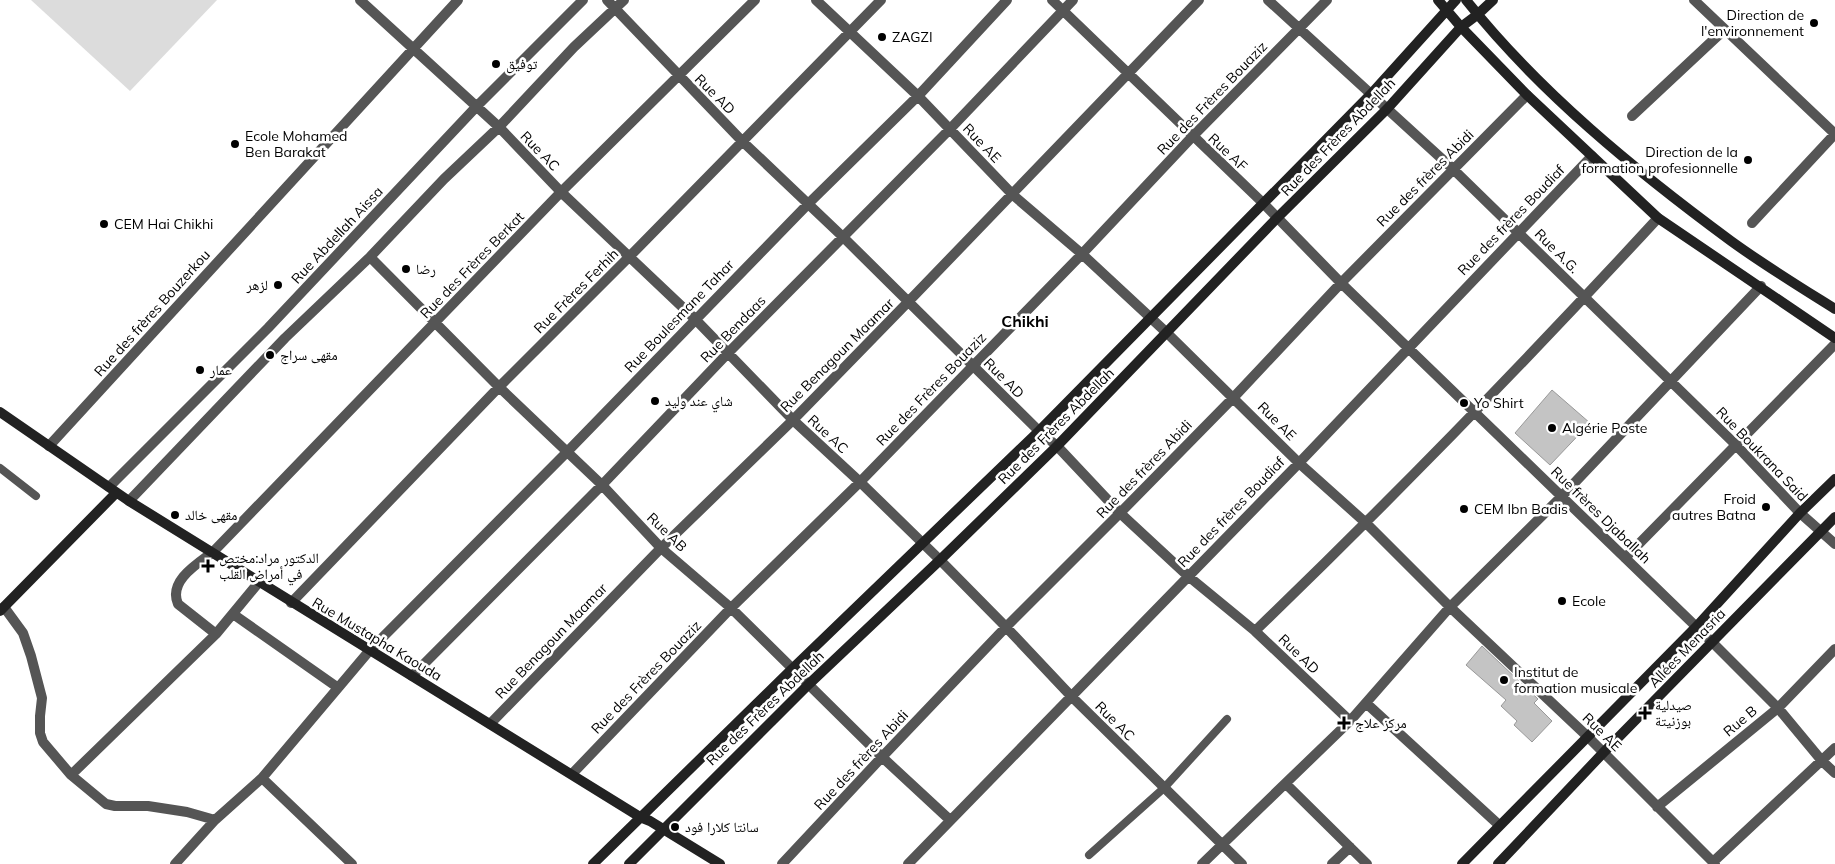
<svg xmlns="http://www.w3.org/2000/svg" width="1835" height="864" font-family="Mulish,'Noto Naskh Arabic',sans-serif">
<rect width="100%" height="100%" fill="#fff"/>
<!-- green -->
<path fill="#dcdcdc" d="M 31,0 L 217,0 L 130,91 Z"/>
<!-- building -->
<path fill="#c4c4c4" stroke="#999" d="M 1552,390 L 1590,423 L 1550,465 L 1515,433 Z
M 1482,646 L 1538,699 L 1534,703 L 1552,721 L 1532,742 L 1514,725 L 1517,721 L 1501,706 L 1506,700 L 1466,665 Z"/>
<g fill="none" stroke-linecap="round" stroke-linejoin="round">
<!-- lane -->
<path stroke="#555" stroke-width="8" d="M 0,468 L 36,496
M 1089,855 L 1164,788 L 1227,719"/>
<!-- street -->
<path stroke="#555" stroke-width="10" d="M 360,0 L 499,127 L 561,192 L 695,319 L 793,420 L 860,482 L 940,560 L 1006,627 L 1071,696 L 1242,864
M 607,0 L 742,141 L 843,237 L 1039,431 L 1057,446 L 1120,513 L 1188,576 L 1255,631 L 1350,721
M 816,0 L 918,96 L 1013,195 L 1082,254 L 1167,333 L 1299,463 L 1366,523 L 1450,607 L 1587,736 L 1715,864
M 1052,0 L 1263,203 L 1341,283 L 1712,642 L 1778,708 L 1822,761 L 1835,773
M 1268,0 L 1453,169 L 1735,444 L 1800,513 L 1835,544
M 1694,0 L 1835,134
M 1632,116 L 1724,30
M 1752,223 L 1835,134
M 370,257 L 499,387 L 602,485 L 661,548 L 731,608 L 882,757 L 950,820
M 49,446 L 458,0
M 109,487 L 268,328 L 477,106 L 583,0
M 129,501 L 285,338 L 370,257 L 444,179 L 499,127 L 574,47 L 624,0
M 1625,558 L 1835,344
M 291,603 L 499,387 L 630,256 L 881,0
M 4,607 L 23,633 L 31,656 L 42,698 L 40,716 L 40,733 L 43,742 L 71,775 L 106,804 L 115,806 L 148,806 L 187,812 L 215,820
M 233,614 L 337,687
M 1255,631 C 1394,497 1528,359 1658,218
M 216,634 L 178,604 C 168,581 197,564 213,552 L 561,192 L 755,0
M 412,676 L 602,485 L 728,353 L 950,129 L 1073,0
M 1366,703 L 1499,825
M 490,724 L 661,548 L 793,420 L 908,302 L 1199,0
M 572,774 L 731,608 L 860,482 L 1082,254 L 1192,137 L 1327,0
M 71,775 L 216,634 L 259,582
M 262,778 L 352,864
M 1286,784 L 1367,864
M 1657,807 L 1778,708 L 1835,649
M 1713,862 L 1835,748
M 175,864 L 215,820 L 262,778 L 370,650 L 567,452 L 809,203 L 918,96 L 1007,0
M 782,864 L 882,757 L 1006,627 L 1120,513 L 1234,397 L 1341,283 L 1527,95
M 908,864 L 1299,463 L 1592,156
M 1202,864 L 1350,721 L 1450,607 L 1561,497 L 1761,286
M 1332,864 L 1350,847"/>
<!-- secondary -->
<path stroke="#222" stroke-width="10" d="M 1438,0 L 1461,27 L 1527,95 L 1658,218 L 1835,338
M 1466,0 C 1539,92 1636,171 1731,241 C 1764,265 1800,287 1835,309
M 0,412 L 129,501 L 640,817 L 650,821 L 720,864
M 0,611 L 116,493
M 593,864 L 792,669 L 1039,431 L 1371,94 L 1456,0
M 629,864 L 809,684 L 940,560 L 1057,446 L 1277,218 L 1387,109 L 1461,27 L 1477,15 L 1493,0
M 1462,864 L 1696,627 L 1800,513 L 1835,479
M 1498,864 L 1604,752 L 1835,517"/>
</g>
<!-- markers -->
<g fill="#000" stroke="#fff" stroke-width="2">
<circle cx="1814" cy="23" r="5"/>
<circle cx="882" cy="37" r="5"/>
<circle cx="496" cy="64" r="5"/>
<circle cx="235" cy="144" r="5"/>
<circle cx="1748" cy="160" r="5"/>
<circle cx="104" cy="224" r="5"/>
<circle cx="406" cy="269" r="5"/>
<circle cx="278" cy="285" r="5"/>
<circle cx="270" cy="355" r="5"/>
<circle cx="200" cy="370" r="5"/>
<circle cx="655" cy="401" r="5"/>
<circle cx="1464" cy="403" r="5"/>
<circle cx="1552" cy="428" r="5"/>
<circle cx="1766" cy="507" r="5"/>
<circle cx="1464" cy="509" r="5"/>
<circle cx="175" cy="515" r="5"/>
<path d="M205.5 558.5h5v5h5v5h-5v5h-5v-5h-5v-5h5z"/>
<circle cx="1562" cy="601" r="5"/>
<circle cx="1504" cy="680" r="5"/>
<path d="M1642.5 705.5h5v5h5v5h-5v5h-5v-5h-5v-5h5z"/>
<path d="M1341.5 715.5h5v5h5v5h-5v5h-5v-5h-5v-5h5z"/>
<circle cx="675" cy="827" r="5"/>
</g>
<g text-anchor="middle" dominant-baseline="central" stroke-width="5" stroke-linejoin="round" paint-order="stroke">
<!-- poi labels -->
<g font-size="14" fill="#000" stroke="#fff" text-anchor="start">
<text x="1804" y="15" text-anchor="end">Direction de<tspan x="1804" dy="16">l'environnement</tspan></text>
<text x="892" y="37">ZAGZI</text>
<text x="506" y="64">توفيق</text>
<text x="245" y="136">Ecole Mohamed<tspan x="245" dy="16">Ben Barakat</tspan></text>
<text x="1738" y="152" text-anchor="end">Direction de la<tspan x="1738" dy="16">formation profesionnelle</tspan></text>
<text x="114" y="224">CEM Hai Chikhi</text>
<text x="416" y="269">رضا</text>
<text x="268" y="285" text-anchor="end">لزهر</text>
<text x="280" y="355">مقهى سراج</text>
<text x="210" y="370">عمار</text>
<text x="665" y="401">شاي عند وليد</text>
<text x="1474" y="403">Yo Shirt</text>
<text x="1562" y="428">Algérie Poste</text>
<text x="1756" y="499" text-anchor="end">Froid<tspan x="1756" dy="16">autres Batna</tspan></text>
<text x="1474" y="509">CEM Ibn Badis</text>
<text x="185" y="515">مقهى خالد</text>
<text x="219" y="558">الدكتور مراد:مختص<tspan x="219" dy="16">في أمراض القلب</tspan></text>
<text x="1572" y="601">Ecole</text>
<text x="1514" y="672">Institut de<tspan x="1514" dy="16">formation musicale</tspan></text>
<text x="1655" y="705">صيدلية<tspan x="1655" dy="16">بوزنيتة</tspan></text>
<text x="1355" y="723">مركز علاج</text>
<text x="685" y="827">سانتا كلارا فود</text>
</g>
<!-- street labels -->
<g font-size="14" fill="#000" stroke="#fff">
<text transform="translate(715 94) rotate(45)">Rue AD</text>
<text transform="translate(1212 98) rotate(-46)">Rue des Frères Bouaziz</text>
<text transform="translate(1338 137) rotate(-46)">Rue des Frères Abdellah</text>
<text transform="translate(982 143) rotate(46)">Rue AE</text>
<text transform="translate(540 151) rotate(46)">Rue AC</text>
<text transform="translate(1228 152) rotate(43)">Rue AF</text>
<text transform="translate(1425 178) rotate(-45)">Rue des frères Abidi</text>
<text transform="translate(1511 220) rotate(-46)">Rue des frères Boudiaf</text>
<text transform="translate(337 235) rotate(-47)">Rue Abdellah Aissa</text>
<text transform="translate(1557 251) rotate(45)">Rue A.G.</text>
<text transform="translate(472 265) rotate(-46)">Rue des Frères Berkat</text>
<text transform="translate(576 291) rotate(-45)">Rue Frères Ferhih</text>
<text transform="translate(152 313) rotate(-48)">Rue des frères Bouzerkou</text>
<text transform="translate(679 316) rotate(-46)">Rue Boulesmane Tahar</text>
<text transform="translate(733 329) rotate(-46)">Rue Bendaas</text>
<text transform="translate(837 355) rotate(-45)">Rue Benagoun Maamar</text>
<text transform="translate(1004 378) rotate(45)">Rue AD</text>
<text transform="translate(931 389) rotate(-46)">Rue des Frères Bouaziz</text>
<text transform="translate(1277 421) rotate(45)">Rue AE</text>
<text transform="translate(1056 426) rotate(-45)">Rue des Frères Abdellah</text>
<text transform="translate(828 434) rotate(43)">Rue AC</text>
<text transform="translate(1762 454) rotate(46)">Rue Boukrana Said</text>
<text transform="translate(1144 469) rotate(-46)">Rue des frères Abidi</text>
<text transform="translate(1231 512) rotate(-46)">Rue des frères Boudiaf</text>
<text transform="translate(1601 515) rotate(44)">Rue frères Djaballah</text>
<text transform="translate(667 532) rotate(44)">Rue AB</text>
<text transform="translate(377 639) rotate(31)">Rue Mustapha Kaouda</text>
<text transform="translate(551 641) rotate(-46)">Rue Benagoun Maamar</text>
<text transform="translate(1687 648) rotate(-46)">Allées Menasria</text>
<text transform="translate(1299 654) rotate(44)">Rue AD</text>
<text transform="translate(646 677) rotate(-46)">Rue des Frères Bouaziz</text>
<text transform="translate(765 708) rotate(-44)">Rue des Frères Abdellah</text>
<text transform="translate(1115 721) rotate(45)">Rue AC</text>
<text transform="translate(1740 721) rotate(-40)">Rue B</text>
<text transform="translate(1602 732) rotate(44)">Rue AE</text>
<text transform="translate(861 760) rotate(-47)">Rue des frères Abidi</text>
</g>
<!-- quarter labels -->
<g font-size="16" font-weight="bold" fill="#000" stroke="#fff">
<text x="1025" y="321">Chikhi</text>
</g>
</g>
</svg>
